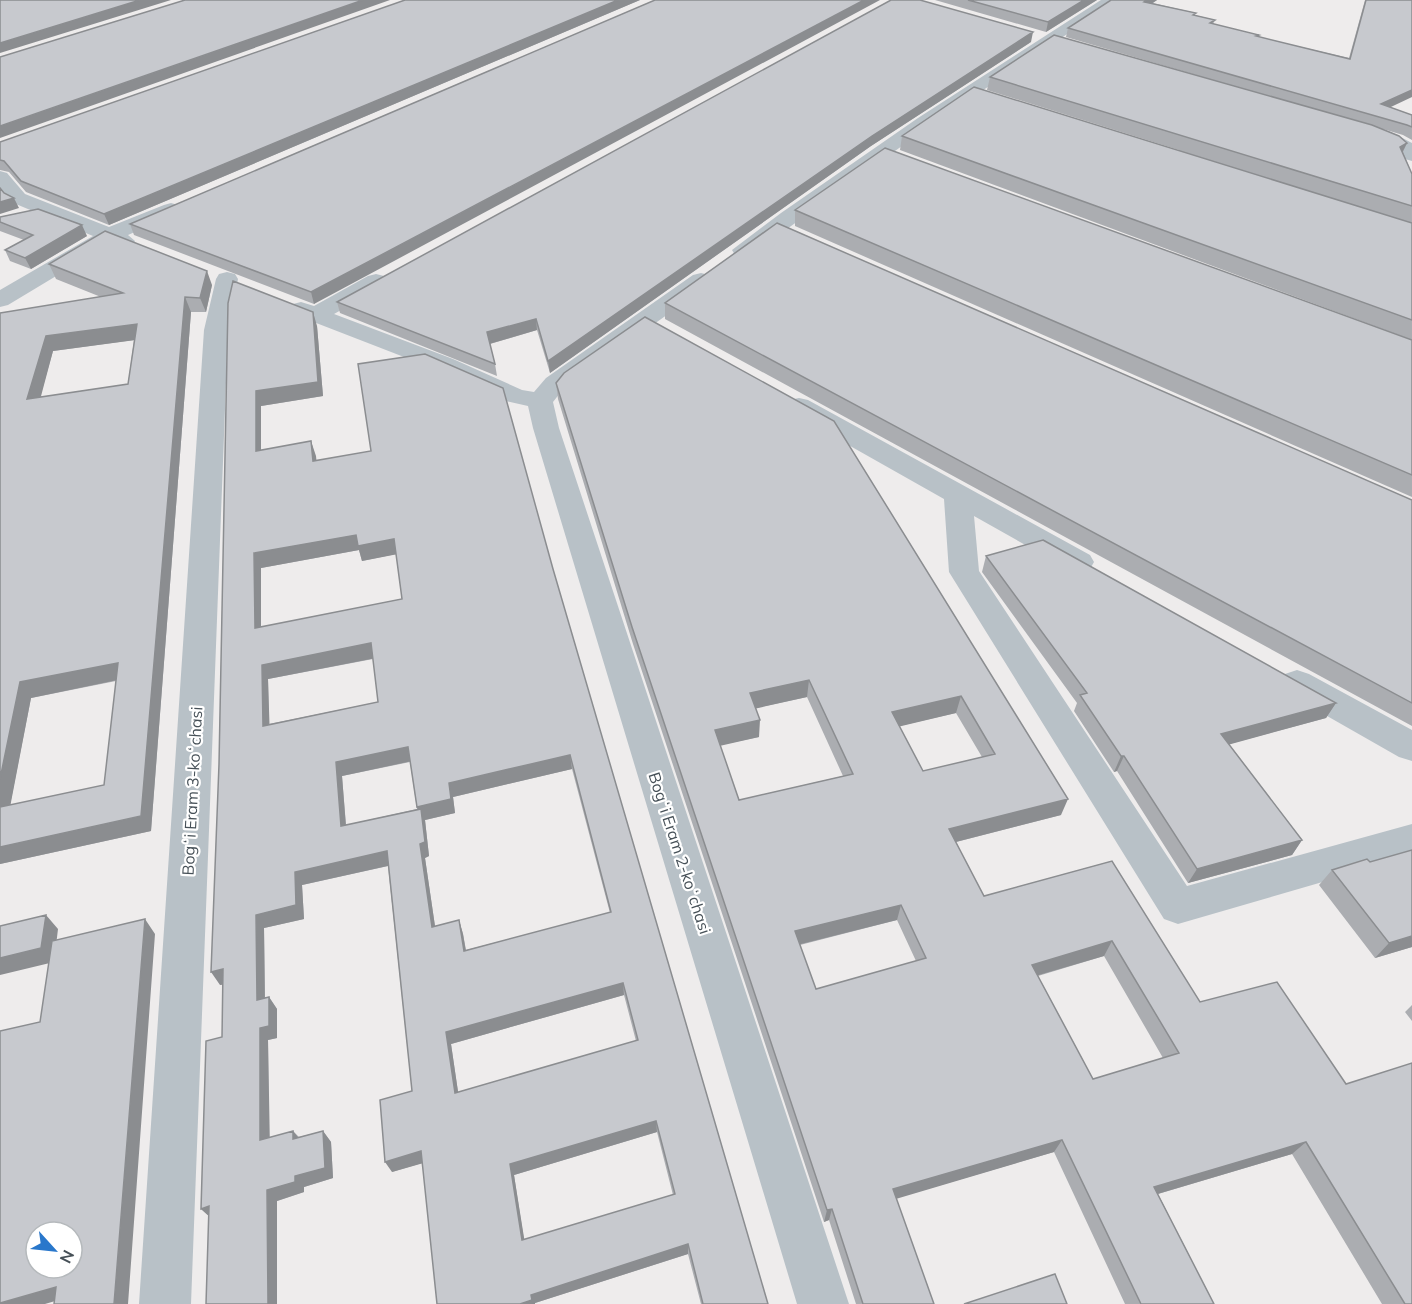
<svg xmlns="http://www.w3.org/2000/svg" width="1412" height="1304" font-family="Mulish,sans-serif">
<rect width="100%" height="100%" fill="#eeecec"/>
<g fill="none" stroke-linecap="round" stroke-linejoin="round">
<!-- minor -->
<path fill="#b8c1c7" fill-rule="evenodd" d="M 1101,0 L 1118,0 L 931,125 L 751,255 L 743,257 L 735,255 L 732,250 L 781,213 L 918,118 Z
M 1364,125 L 1391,132 L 1410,142 L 1412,143 L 1412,161 L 1405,159 L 1391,146 L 1358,135 L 1355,131 L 1358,127 Z
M 0,171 L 7,173 L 25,194 L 109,227 L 164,205 L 171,203 L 178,205 L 181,209 L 178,213 L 128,235 L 135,241 L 132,246 L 124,247 L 111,243 L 8,305 L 0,307 L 0,290 L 93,236 L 11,202 L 0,189 Z
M 227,272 L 235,274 L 238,279 L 228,330 L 191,1304 L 139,1304 L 204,330 L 216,279 L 219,274 Z
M 701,273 L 709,275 L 712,280 L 709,285 L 564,388 L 553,402 L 559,428 L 849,1304 L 797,1304 L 533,428 L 528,406 L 506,401 L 435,369 L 293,314 L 289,309 L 293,304 L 301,302 L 314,306 L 368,276 L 376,274 L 384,276 L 387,281 L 384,286 L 334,314 L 453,359 L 522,390 L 534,392 L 546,378 L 693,275 Z
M 799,398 L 808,400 L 1090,555 L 1094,562 L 1090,569 L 1079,572 L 1068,569 L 974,516 L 979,571 L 1187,886 L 1412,824 L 1412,856 L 1178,924 L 1164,919 L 949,572 L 944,499 L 790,412 L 786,406 L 790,400 Z
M 1297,670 L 1309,674 L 1412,730 L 1412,761 L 1399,757 L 1285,692 L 1280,683 L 1285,674 Z"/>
</g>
<!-- wall -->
<path fill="#abadb1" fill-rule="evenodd" d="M 405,0 L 640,0 L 109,225 L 26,192 L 9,172 L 0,170 L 0,142 Z
M 655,0 L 314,304 L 134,235 L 130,224 Z
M 935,0 L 1097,0 L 1046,32 Z
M 1111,0 L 1157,0 L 1153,3 L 1196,13 L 1195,15 L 1215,20 L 1213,24 L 1258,37 L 1349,58 L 1365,0 L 1412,0 L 1390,107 L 1412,115 L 1412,140 L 1403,135 L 1383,129 L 1407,143 L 1403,152 L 1412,174 L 1412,340 L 900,150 L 902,136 L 1179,150 L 987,90 L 990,77 L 1196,75 L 1066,37 L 1068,28 Z
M 1031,42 L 871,146 L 550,373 L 537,330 L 490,344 L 495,364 L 497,376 L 340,313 L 337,302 Z
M 795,210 L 1412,340 L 1412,497 L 795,226 Z
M 0,217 L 87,236 L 31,269 L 10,261 L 5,250 L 24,240 L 0,231 Z
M 49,264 L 212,285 L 206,312 L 191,312 L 151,831 L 0,864 L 0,313 L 101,297 L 56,279 ZM 134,340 L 128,384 L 40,397 L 53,351 ZM 116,681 L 104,785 L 10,805 L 31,698 Z
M 228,303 L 317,326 L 323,396 L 261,406 L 261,450 L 311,441 L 316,460 L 553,569 L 768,1304 L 701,1304 L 688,1254 L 535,1303 L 422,1163 L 392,1172 L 412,1091 L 388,866 L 302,885 L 304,919 L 264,928 L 265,997 L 269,997 L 277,1009 L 277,1038 L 268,1040 L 269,1138 L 293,1131 L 299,1137 L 323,1131 L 331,1142 L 333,1178 L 304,1187 L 304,1192 L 277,1201 L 209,1216 L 201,1209 L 222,1037 L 223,985 L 220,985 L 219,764 ZM 359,550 L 362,561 L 396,554 L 402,599 L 261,627 L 261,568 ZM 373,659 L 378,702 L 269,724 L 268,679 ZM 410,762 L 417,809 L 346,825 L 342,776 ZM 572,769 L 610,913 L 466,950 L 463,934 L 459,920 L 435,926 L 425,858 L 429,856 L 425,820 L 455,813 L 453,797 ZM 624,995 L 636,1041 L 458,1092 L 451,1044 ZM 657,1132 L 673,1195 L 524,1240 L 514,1175 Z
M 665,303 L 1412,500 L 1412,726 L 665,319 Z
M 645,317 L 1061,815 L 956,842 L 984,896 L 1112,861 L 1200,1002 L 1346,1084 L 1412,1304 L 1382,1304 L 1292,1154 L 1158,1194 L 1214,1304 L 1125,1304 L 1054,1152 L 896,1198 L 934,1304 L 856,1304 L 829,1220 L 824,1222 L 633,644 L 558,399 L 556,383 ZM 807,697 L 843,776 L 739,800 L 720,745 L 759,737 L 756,708 ZM 956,713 L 982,757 L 923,771 L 899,726 ZM 897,920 L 916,961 L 816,989 L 800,945 ZM 1104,956 L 1163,1058 L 1093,1079 L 1038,976 Z
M 986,556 L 1336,703 L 1326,718 L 1229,744 L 1302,840 L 1292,855 L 1188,883 L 1117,771 L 1114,772 L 1074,711 L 1077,703 L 982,572 Z
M 1370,862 L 1412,947 L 1375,958 L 1319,885 L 1332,870 Z
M 1412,1005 L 1412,1021 L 1405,1012 Z"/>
<!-- shaded-wall -->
<path fill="#8b8d90" d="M 140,0 L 171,0 L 0,53 L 0,43 Z
M 363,0 L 390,0 L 0,138 L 0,126 Z
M 618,0 L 640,0 L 109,225 L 104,214 Z
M 864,0 L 880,0 L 314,304 L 311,292 Z
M 1084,0 L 1097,0 L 1046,32 L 1048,22 Z
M 1147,0 L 1157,0 L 1142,10 L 1144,2 Z
M 1033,32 L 1031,42 L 871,146 L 550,373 L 548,361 L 872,136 Z
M 1412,90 L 1412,97 L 1376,114 L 1381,104 Z
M 1407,143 L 1400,157 L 1400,147 Z
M 14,198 L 19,208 L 0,214 L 0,202 Z
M 82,225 L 87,236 L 31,269 L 25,258 Z
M 207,271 L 212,285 L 206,312 L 200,298 Z
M 185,297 L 191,312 L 151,831 L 0,864 L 0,847 L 141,816 Z
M 313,312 L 317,326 L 323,396 L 261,406 L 261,466 L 256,451 L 256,391 Z
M 536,319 L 537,330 L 489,344 L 487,332 Z
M 137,324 L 143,339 L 53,351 L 36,415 L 27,399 L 46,336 Z
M 311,441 L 316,456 L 318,476 L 313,461 Z
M 356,535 L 394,539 L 398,554 L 362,561 L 359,550 L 261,568 L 261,643 L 255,628 L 254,553 Z
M 371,643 L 376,658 L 268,679 L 270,740 L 263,726 L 262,665 Z
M 118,663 L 127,678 L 31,698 L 7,823 L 0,815 L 0,779 L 20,682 Z
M 809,680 L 807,697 L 749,710 L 750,693 Z
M 961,696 L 956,713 L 889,729 L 892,712 Z
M 1336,703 L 1326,718 L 1213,749 L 1221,734 Z
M 760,720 L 759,737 L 715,747 L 715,730 Z
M 408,747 L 412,761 L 342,776 L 347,840 L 341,826 L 336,762 Z
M 570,755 L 572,769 L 453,797 L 455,813 L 425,820 L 429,856 L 425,858 L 437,940 L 432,927 L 420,844 L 421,821 L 417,807 L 449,783 Z
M 1121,756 L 1124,756 L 1117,771 L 1114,772 Z
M 1068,799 L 1061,815 L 944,845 L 949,829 Z
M 1302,840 L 1292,855 L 1188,883 L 1197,869 Z
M 387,851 L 392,865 L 302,885 L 304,919 L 264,928 L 265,1012 L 257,1000 L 256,915 L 295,872 Z
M 901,905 L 897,920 L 793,946 L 795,931 Z
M 46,915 L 58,929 L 54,962 L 0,975 L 0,958 Z
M 145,919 L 155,934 L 128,1304 L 114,1304 Z
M 459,920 L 463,934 L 468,964 L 464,951 Z
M 1412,936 L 1412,947 L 1375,958 L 1389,943 Z
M 1112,941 L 1104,956 L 1025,979 L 1032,965 Z
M 223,969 L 232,982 L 220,985 L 211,972 Z
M 623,983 L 624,995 L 451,1044 L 460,1105 L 455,1093 L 446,1032 Z
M 269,997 L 277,1009 L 277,1038 L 268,1040 L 270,1151 L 260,1140 L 260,1028 Z
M 656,1121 L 657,1132 L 514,1175 L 526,1250 L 522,1240 L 510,1164 Z
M 293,1131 L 302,1142 L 293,1139 Z
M 323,1131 L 331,1142 L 333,1178 L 304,1187 L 304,1192 L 277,1201 L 277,1304 L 268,1304 L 267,1190 L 295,1176 Z
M 1062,1140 L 1054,1152 L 889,1201 L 893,1189 Z
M 1306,1142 L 1292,1154 L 1144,1198 L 1154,1187 Z
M 421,1151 L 427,1162 L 392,1172 L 385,1162 Z
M 209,1206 L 212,1219 L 201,1209 Z
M 832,1209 L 829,1220 L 824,1222 L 827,1210 Z
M 688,1244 L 688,1254 L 535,1303 L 535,1304 L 520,1304 L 531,1295 Z
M 56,1287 L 72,1296 L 45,1304 L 0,1304 L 0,1303 Z"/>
<!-- building -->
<path fill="#c7c9ce" stroke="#8b8d90" stroke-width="1.5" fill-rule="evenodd" d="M 0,0 L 140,0 L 0,43 Z
M 185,0 L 363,0 L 0,126 L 0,57 Z
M 405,0 L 618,0 L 104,214 L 21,181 L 4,161 L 0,160 L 0,142 Z
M 655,0 L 864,0 L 311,292 L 130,224 Z
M 891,0 L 920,0 L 1033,32 L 872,136 L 548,361 L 536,319 L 487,332 L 495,364 L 337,302 Z
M 968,0 L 1084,0 L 1048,22 Z
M 1111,0 L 1147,0 L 1144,2 L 1196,13 L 1193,15 L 1215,20 L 1210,23 L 1259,35 L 1256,36 L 1350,59 L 1366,0 L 1412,0 L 1412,90 L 1381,104 L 1412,115 L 1412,127 L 1407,125 L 1068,28 Z
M 1054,35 L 1372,125 L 1399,136 L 1407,143 L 1400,147 L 1412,174 L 1412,206 L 990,77 Z
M 974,87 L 1412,223 L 1412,320 L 902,136 Z
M 885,148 L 1412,340 L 1412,475 L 795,210 Z
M 0,188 L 4,193 L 14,198 L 0,202 Z
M 38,209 L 82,225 L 25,258 L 5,250 L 33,235 L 0,222 L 0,217 Z
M 777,223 L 1412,500 L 1412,703 L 665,303 Z
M 105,231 L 207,271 L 200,298 L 185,297 L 141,816 L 0,847 L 0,807 L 104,785 L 118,663 L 20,682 L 0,779 L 0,313 L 123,293 L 49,264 ZM 137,324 L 128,384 L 27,399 L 46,336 Z
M 233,281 L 313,312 L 318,382 L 256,391 L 256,451 L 311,441 L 313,461 L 371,451 L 358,364 L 425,354 L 503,388 L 553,569 L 768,1304 L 703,1304 L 688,1244 L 531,1295 L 532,1300 L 520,1304 L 437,1304 L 421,1151 L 385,1162 L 380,1100 L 412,1091 L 387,851 L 295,872 L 296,905 L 256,915 L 257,1000 L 269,997 L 269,1026 L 260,1028 L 260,1140 L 293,1131 L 293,1139 L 323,1131 L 325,1168 L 295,1176 L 295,1182 L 267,1190 L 268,1304 L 206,1304 L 209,1206 L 201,1209 L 206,1041 L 222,1037 L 223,969 L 211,972 L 219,764 L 228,303 ZM 356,535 L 358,546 L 394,539 L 402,599 L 255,628 L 254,553 ZM 371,643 L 378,702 L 263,726 L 262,665 ZM 408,747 L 417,807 L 451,799 L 449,783 L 570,755 L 611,912 L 464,951 L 459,920 L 432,927 L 420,844 L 425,842 L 421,809 L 341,826 L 336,762 ZM 623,983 L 638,1040 L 455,1093 L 446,1032 ZM 656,1121 L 675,1194 L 522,1240 L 510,1164 Z
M 645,317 L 834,421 L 1068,799 L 949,829 L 984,896 L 1112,861 L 1200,1002 L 1277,982 L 1346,1084 L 1412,1063 L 1412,1304 L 1405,1304 L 1306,1142 L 1154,1187 L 1214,1304 L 1141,1304 L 1062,1140 L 893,1189 L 934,1304 L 863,1304 L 832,1209 L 827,1210 L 632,627 L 556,383 L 564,373 ZM 809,680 L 853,774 L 739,800 L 715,730 L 760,720 L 750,693 ZM 961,696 L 995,754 L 923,771 L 892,712 ZM 901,905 L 926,958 L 816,989 L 795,931 ZM 1112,941 L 1179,1053 L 1093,1079 L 1032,965 Z
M 1043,540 L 1336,703 L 1221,734 L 1302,840 L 1197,869 L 1124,756 L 1121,756 L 1080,695 L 1087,693 L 986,556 Z
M 1412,850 L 1412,936 L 1389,943 L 1332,870 L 1367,859 L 1370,862 Z
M 46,915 L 41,948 L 0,958 L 0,926 Z
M 145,919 L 114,1304 L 54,1304 L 56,1287 L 0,1303 L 0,1031 L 40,1022 L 52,941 ZM 36,1232 L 72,1232 L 72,1268 L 36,1268 Z
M 1055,1274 L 1067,1304 L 964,1304 Z"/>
<g text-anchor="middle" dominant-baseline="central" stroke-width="4.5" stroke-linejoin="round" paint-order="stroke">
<!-- street labels -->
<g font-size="16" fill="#465057" stroke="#fff">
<text transform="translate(192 791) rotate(-87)">Bogʻi Eram 3-koʻchasi</text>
<text transform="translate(680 853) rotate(72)">Bogʻi Eram 2-koʻchasi</text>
</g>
</g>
<!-- north arrow -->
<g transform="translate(54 1250) rotate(117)"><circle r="28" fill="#ffffff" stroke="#b5b9bc" stroke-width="1.5"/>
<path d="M0-4.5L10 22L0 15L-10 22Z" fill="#2977cb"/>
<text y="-9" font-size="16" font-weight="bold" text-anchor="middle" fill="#465057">N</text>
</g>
</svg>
